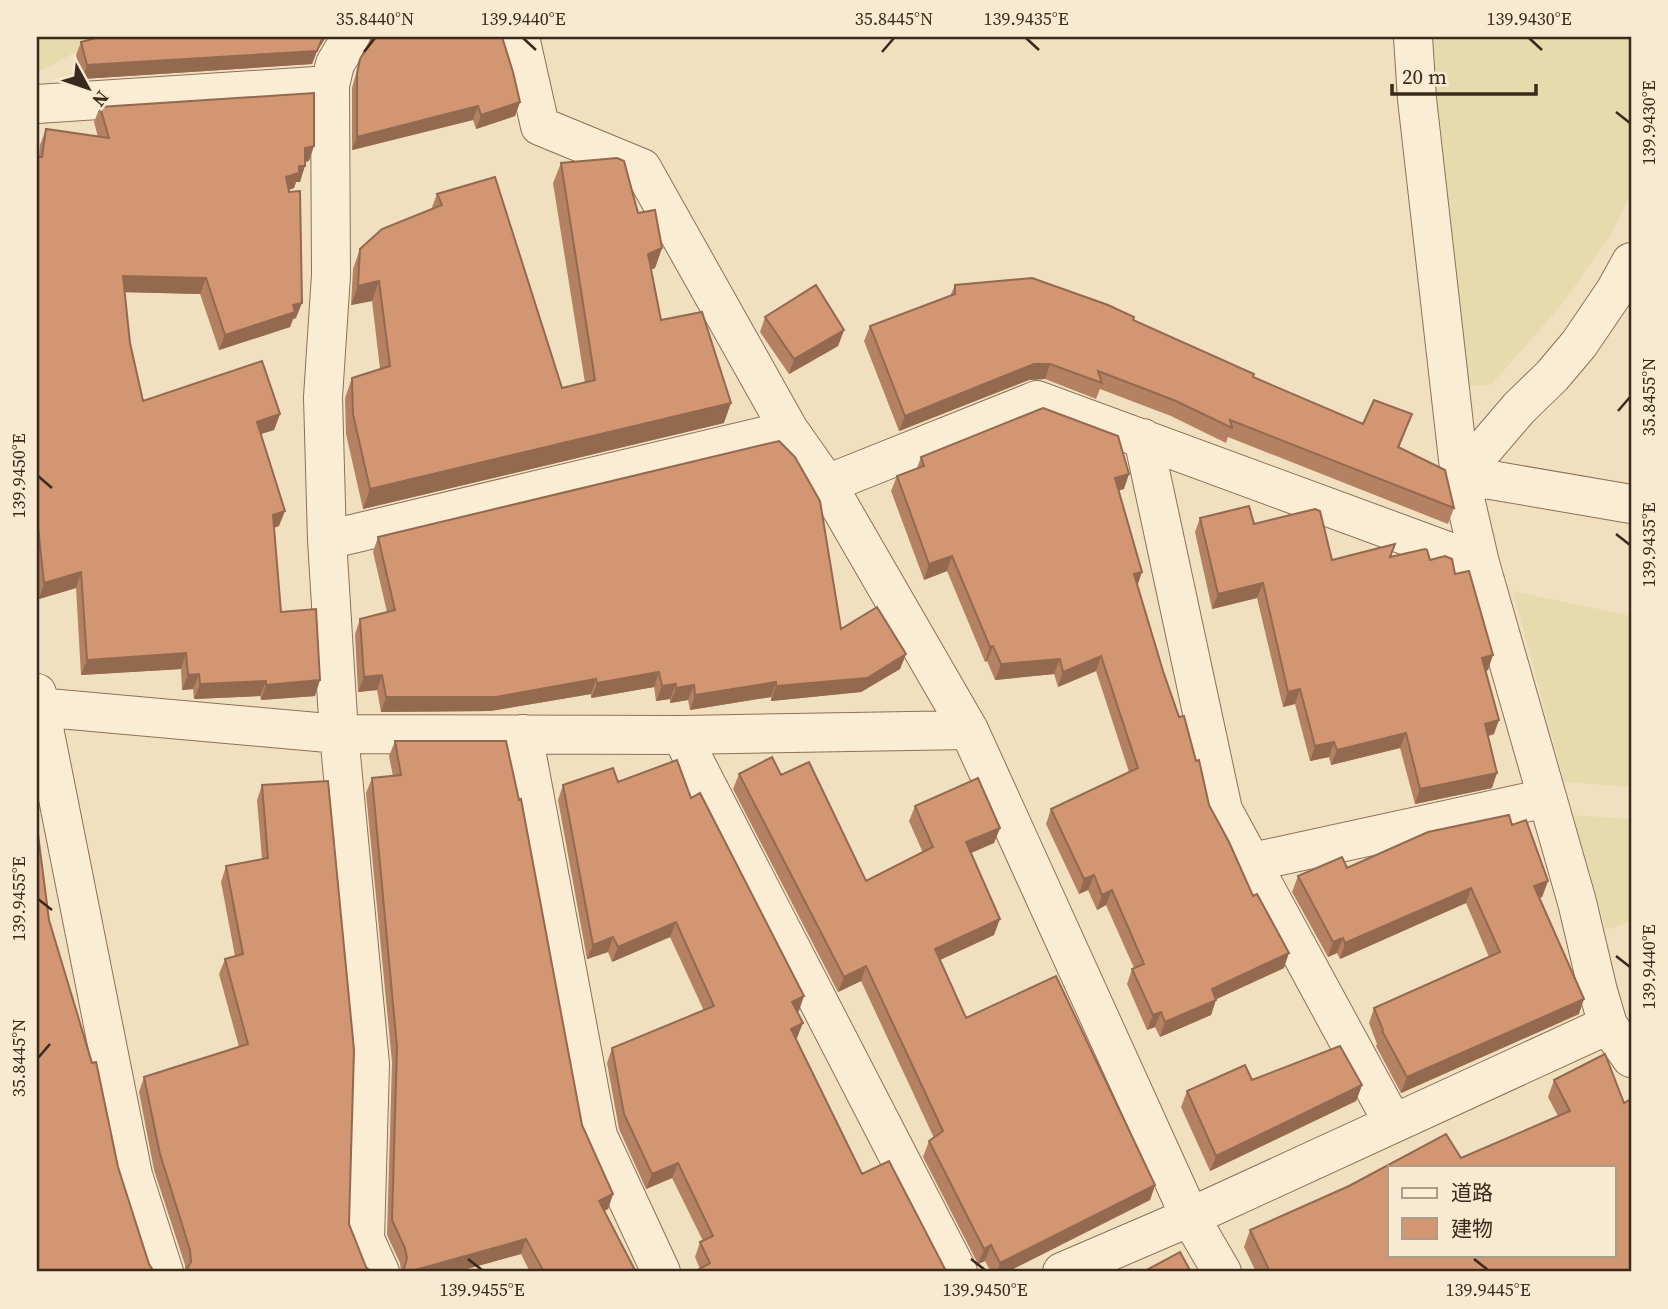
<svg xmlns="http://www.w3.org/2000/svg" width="1668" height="1309" font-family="'Source Serif 4','Noto Sans JP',serif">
<rect width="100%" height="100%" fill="#f1e0c0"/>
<!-- farmland -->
<path fill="#e7dbad" d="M 37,37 L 103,37 L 37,73 Z
M 1427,37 L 1631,37 L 1631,193 L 1610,236 L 1563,303 L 1491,385 L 1465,386 Z
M 1513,591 L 1631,616 L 1631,787 L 1564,782 Z
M 1573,815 L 1631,819 L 1631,921 L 1606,930 Z"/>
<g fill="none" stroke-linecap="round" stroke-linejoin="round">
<!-- street casing -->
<g stroke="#8c7057" stroke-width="40">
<path id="street" d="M 351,37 L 335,64 L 330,85 L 331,275 L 323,397 L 327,540 L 339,734 L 370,1064 L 365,1239 L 380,1272
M 520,37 L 540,126 L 642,168 L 789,430 L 827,484 L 969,730 L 1190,1217 L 1222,1272
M 1413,37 L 1417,99 L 1460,477 L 1480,563 L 1577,902 L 1598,991 L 1608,1025 L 1631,1058
M 37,104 L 330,85
M 1143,438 L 1223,810 L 1393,1123
M 1460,477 L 1519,408 L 1552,376 L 1579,344 L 1615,291 L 1631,262
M 1460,477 L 1491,480 L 1631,504
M 827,484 L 1037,400 L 1480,563
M 327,540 L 789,430
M 37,693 L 133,1175 L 164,1272
M 37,707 L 339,734 L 681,735 L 969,730
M 523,734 L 598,1136 L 661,1272
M 681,735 L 958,1272
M 1252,862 L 1547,798
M 1062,1272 L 1190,1217 L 1608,1025"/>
</g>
<!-- street -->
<use href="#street" stroke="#fbedd4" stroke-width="38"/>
</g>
<!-- wall -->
<path fill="#b58163" d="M 100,37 L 326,37 L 317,51 L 312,64 L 82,79 L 76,55 L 81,42 Z
M 373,37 L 502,37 L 520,102 L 515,116 L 476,129 L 473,120 L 352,150 L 352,88 L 360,59 Z
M 100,107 L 309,161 L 305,162 L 300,182 L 296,182 L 294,188 L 289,190 L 296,318 L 293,319 L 290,327 L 219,350 L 200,294 L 124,292 L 130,343 L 143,401 L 280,414 L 274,430 L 261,434 L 279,526 L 274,528 L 281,612 L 315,696 L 261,700 L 260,696 L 194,699 L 193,689 L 182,690 L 181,669 L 81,675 L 76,588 L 39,599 L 37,583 L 37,157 L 39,157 L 40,145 L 46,129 L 98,137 L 94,122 Z
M 561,163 L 638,213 L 662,248 L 655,268 L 651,269 L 661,320 L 724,423 L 363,509 L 346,434 L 345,398 L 352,378 L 380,369 L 372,301 L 351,305 L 353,269 L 360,249 L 431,210 L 437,194 L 562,388 L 585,383 L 553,183 Z
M 955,285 L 1133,320 L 1253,377 L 1363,424 L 1412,414 L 1399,448 L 1454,508 L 1448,524 L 1228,437 L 1226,443 L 1171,416 L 1100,389 L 1096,399 L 1045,379 L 1029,380 L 899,431 L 864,341 L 870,326 L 950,296 Z
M 765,317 L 844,330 L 838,346 L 789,374 L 760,332 Z
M 921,457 L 1124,489 L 1119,490 L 1137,585 L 1163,671 L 1209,805 L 1284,968 L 1216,999 L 1211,1015 L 1160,1037 L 1155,1027 L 1147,1030 L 1127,984 L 1132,969 L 1134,968 L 1106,905 L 1097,910 L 1088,890 L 1079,894 L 1046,824 L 1051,809 L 1129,772 L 1096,671 L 1058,687 L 1054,674 L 995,680 L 987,661 L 985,662 L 947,571 L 924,580 L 891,491 L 897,476 L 917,468 Z
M 1200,518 L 1254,524 L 1332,560 L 1390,557 L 1430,560 L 1455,574 L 1488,670 L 1486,671 L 1494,734 L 1488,736 L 1492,788 L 1415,804 L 1400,748 L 1331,765 L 1329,757 L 1310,761 L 1295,704 L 1283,707 L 1257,598 L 1212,609 L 1195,532 Z
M 378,537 L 841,629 L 906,654 L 900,669 L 861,692 L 771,701 L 771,697 L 690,710 L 688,700 L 670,703 L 670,699 L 656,701 L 654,687 L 591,698 L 591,694 L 490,711 L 381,712 L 377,690 L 358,692 L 355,634 L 360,619 L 387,612 L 373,552 Z
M 395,741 L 582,1125 L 613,1194 L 608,1209 L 604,1211 L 636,1272 L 530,1272 L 521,1254 L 456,1272 L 400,1272 L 401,1271 L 400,1263 L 387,1235 L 392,1062 L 366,793 L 372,778 L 393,776 L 389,756 Z
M 739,774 L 781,775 L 866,881 L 923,853 L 909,821 L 915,806 L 1000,828 L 994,843 L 970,853 L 994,935 L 940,960 L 966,1018 L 1155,1185 L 1150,1200 L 1007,1272 L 991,1272 L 985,1261 L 978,1264 L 923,1157 L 929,1141 L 934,1138 L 861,981 L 838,992 L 733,789 Z
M 618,782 L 691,798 L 799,1011 L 797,1012 L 797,1038 L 796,1039 L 862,1174 L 700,1269 L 695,1257 L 700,1242 L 703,1241 L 672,1178 L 646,1189 L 619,1129 L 607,1063 L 612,1048 L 704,1011 L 670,937 L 612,962 L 608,952 L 587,959 L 558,800 L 563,785 Z
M 262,785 L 349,1224 L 366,1267 L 185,1272 L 185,1265 L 154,1170 L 139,1092 L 144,1077 L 239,1047 L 219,974 L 225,959 L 235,956 L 221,882 L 226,866 L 262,859 L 257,800 Z
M 1512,825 L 1548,881 L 1542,897 L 1539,898 L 1579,1014 L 1401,1093 L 1376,1046 L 1377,1044 L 1369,1023 L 1374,1008 L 1489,957 L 1466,903 L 1340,959 L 1337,953 L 1328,957 L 1292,892 L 1298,876 L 1347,868 Z
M 1252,1080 L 1362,1085 L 1356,1101 L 1210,1171 L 1181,1107 L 1187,1091 Z
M 1554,1080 L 1624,1103 L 1631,1272 L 1256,1272 L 1244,1247 L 1250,1230 L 1461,1158 L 1558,1116 L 1548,1097 Z"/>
<!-- shaded-wall -->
<path fill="#936950" d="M 326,37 L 317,51 L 312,64 L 82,79 L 87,65 Z
M 520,102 L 515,116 L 476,129 L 481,115 Z
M 478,106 L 473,120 L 352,150 L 357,137 Z
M 314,146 L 309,161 L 300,163 L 305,148 Z
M 299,166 L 305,166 L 300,182 L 296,182 L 294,188 L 281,192 L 286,177 Z
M 662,248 L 655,268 L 641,274 L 648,254 Z
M 123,276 L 206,278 L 200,294 L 117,292 Z
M 379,281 L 372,301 L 351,305 L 358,286 Z
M 302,303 L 296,318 L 293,319 L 290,327 L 219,350 L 225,335 L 293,305 Z
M 844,330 L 838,346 L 789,374 L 794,359 Z
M 1034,364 L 1050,364 L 1045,379 L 1029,380 L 899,431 L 905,416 Z
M 731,403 L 724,423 L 363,509 L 370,489 Z
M 280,414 L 274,430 L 251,437 L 257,422 Z
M 1129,474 L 1124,489 L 1110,493 L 1115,478 Z
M 285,511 L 279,526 L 267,530 L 273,515 Z
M 952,556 L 947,571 L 924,580 L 929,564 Z
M 81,572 L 76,588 L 39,599 L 44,583 Z
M 1142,572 L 1137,587 L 1134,574 Z
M 1263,583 L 1257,598 L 1212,609 L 1218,594 Z
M 993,646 L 987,661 L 985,662 L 990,647 Z
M 186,653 L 181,669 L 81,675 L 87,660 Z
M 906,654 L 900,669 L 861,692 L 771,701 L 776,686 Z
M 1493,655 L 1488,670 L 1477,673 L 1482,658 Z
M 1101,656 L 1096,671 L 1058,687 L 1063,672 Z
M 1060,659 L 1054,674 L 995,680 L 1001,664 Z
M 659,672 L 654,687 L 591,698 L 597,683 Z
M 199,674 L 193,689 L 182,690 L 188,675 Z
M 382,675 L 377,690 L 358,692 L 364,677 Z
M 596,679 L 591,694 L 490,711 L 381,712 L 386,697 Z
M 320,680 L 315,696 L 261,700 L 266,685 Z
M 266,681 L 260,696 L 194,699 L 200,684 Z
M 776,682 L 771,697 L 690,710 L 695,695 Z
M 676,684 L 670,699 L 656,701 L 662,686 Z
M 694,685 L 688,700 L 670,703 L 676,688 Z
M 1300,689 L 1295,704 L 1283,707 L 1288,692 Z
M 1499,720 L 1494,734 L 1479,739 L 1485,724 Z
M 1406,733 L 1400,748 L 1331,765 L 1337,750 Z
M 1334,742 L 1329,757 L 1310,761 L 1315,746 Z
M 1497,773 L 1492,788 L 1415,804 L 1420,789 Z
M 1000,828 L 994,843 L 960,858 L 966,842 Z
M 1094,875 L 1088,890 L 1079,894 L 1084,879 Z
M 1548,881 L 1542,897 L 1529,902 L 1534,886 Z
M 1471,888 L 1466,903 L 1340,959 L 1345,943 Z
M 1112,890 L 1106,905 L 1097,910 L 1102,895 Z
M 1000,919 L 994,935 L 929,965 L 935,949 Z
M 676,922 L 670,937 L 612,962 L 618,947 Z
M 613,937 L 608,952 L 587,959 L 593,945 Z
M 1343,938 L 1337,953 L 1328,957 L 1333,942 Z
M 1289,953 L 1284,968 L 1206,1004 L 1212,989 Z
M 866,966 L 861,981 L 838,992 L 844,977 Z
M 804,996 L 799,1011 L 787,1017 L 792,1002 Z
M 1584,999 L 1579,1014 L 1401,1093 L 1407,1077 Z
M 1216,1000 L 1211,1015 L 1160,1037 L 1165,1022 Z
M 1161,1012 L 1155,1027 L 1147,1030 L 1153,1015 Z
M 803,1023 L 797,1038 L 785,1044 L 791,1029 Z
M 1362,1085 L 1356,1101 L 1210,1171 L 1216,1156 Z
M 678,1163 L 672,1178 L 646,1189 L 652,1174 Z
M 1155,1185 L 1150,1200 L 1007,1272 L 997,1272 L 1000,1263 Z
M 613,1194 L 608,1209 L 594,1216 L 599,1201 Z
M 526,1239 L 521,1254 L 456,1272 L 408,1272 Z
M 991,1245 L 985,1261 L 978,1264 L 984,1249 Z"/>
<!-- building -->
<path fill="#d29673" stroke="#936950" stroke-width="2" fill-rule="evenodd" d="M 100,37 L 323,37 L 317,51 L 87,65 L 81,42 Z
M 373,37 L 502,37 L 513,72 L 520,102 L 481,115 L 478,106 L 357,137 L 357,74 L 360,59 Z
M 314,93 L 314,146 L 305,148 L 305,166 L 299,166 L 299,173 L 286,177 L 289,192 L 300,191 L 302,303 L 293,305 L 295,312 L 225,335 L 206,278 L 123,276 L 130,343 L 143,401 L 262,361 L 280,414 L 257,422 L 285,511 L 273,515 L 281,612 L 316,609 L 320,680 L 266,685 L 266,681 L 200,684 L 199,674 L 188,675 L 186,653 L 87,660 L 81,572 L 44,583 L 37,517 L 37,157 L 42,157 L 46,129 L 109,138 L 100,107 Z
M 617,158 L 624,161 L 638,213 L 655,210 L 662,248 L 648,254 L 661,320 L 702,312 L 731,403 L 370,489 L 353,414 L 352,378 L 390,366 L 379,281 L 358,286 L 360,249 L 382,229 L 442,205 L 437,194 L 495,177 L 562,388 L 595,380 L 561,163 Z
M 1032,278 L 1108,305 L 1134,317 L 1133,320 L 1254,374 L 1253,377 L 1363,424 L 1374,400 L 1412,414 L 1398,447 L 1445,470 L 1454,508 L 1230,420 L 1232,428 L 1176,401 L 1098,371 L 1102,383 L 1050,364 L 1034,364 L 905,416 L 870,326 L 955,294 L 955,285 Z
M 816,285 L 844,330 L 794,359 L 765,317 Z
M 1043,408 L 1118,436 L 1129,474 L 1115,478 L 1142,572 L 1134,574 L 1163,671 L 1179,717 L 1184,716 L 1196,761 L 1199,760 L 1209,805 L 1229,842 L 1253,896 L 1257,894 L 1289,953 L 1212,989 L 1216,1000 L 1165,1022 L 1161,1012 L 1153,1015 L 1132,969 L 1144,964 L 1112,890 L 1102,895 L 1094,875 L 1084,879 L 1051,809 L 1138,768 L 1101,656 L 1063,672 L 1060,659 L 1001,664 L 993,646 L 990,647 L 952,556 L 929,564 L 897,476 L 924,466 L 921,457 Z
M 779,441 L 795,457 L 820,501 L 841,629 L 877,607 L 906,654 L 867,678 L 776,686 L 776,682 L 695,695 L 694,685 L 676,688 L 676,684 L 662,686 L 659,672 L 597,683 L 596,679 L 496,697 L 386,697 L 382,675 L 364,677 L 360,619 L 395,610 L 378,537 Z
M 1249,506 L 1254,524 L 1315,509 L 1320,511 L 1332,560 L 1395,544 L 1390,557 L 1425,549 L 1427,550 L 1430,560 L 1445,556 L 1452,559 L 1455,574 L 1469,571 L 1493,655 L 1482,658 L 1499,720 L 1485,724 L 1497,773 L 1420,789 L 1406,733 L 1337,750 L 1334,742 L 1315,746 L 1300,689 L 1288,692 L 1263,583 L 1218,594 L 1200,518 Z
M 395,741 L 506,741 L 519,800 L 521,799 L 582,1125 L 613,1194 L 599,1201 L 636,1272 L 544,1272 L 526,1239 L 408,1272 L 400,1272 L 404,1269 L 407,1258 L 405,1248 L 392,1220 L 397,1047 L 372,778 L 401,775 Z
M 772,757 L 781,775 L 809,762 L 866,881 L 933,847 L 915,806 L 978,778 L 1000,828 L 966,842 L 1000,919 L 935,949 L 966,1018 L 1056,976 L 1155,1185 L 1000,1263 L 991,1245 L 984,1249 L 929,1141 L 943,1131 L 866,966 L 844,977 L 739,774 Z
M 677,760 L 691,798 L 700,793 L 804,996 L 792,1002 L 803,1023 L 791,1029 L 862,1174 L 889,1161 L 945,1269 L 939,1272 L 694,1272 L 710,1263 L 700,1242 L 713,1236 L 678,1163 L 652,1174 L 624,1114 L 612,1048 L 714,1006 L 676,922 L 618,947 L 613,937 L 593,945 L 563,785 L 613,768 L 618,782 Z
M 328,781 L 354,1050 L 349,1224 L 366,1267 L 371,1272 L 185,1272 L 191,1262 L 190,1250 L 160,1154 L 144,1077 L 248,1044 L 225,959 L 243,954 L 226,866 L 268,858 L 262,785 Z
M 1509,815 L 1512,825 L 1526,820 L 1548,881 L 1534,886 L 1584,999 L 1407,1077 L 1382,1031 L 1383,1030 L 1374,1008 L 1500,952 L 1471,888 L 1345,943 L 1343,938 L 1333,942 L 1298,876 L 1342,857 L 1347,868 L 1428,832 Z
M 37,827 L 49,920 L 92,1063 L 96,1062 L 98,1071 L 118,1167 L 149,1264 L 154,1272 L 37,1272 Z
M 1340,1046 L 1362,1085 L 1216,1156 L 1187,1091 L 1245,1065 L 1252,1080 Z
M 1605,1054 L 1624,1103 L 1631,1099 L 1631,1272 L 1288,1272 L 1287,1271 L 1284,1272 L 1270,1272 L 1250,1230 L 1349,1186 L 1446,1134 L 1461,1158 L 1570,1111 L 1554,1080 ZM 1390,1167 L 1614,1167 L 1614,1255 L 1390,1255 Z
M 1180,1252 L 1191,1272 L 1143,1272 Z"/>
<!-- ticks -->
<path fill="none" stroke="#3a291c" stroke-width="2.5" d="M 523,38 L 536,50M 1026,38 L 1039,50M 1529,38 L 1542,50M 364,52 L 375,38M 882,52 L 894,38M 1616,112 L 1630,123M 1618,411 L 1630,397M 38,476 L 52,488M 1616,534 L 1630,545M 38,899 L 52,910M 1616,956 L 1630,967M 38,1058 L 50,1044M 468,1259 L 482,1270M 971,1259 L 985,1270M 1474,1259 L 1488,1270"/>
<!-- border -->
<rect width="1668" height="1309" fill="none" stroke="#f8ead0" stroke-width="77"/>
<!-- legend -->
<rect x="1388" y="1166" width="228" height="91" fill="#f8ead0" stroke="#ac9d88" stroke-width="2"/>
<rect x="1402" y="1188" width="35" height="10" fill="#fbedd4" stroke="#ac9d88" stroke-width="2"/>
<text x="1451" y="1200" font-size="21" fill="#3a291c">道路</text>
<rect x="1402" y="1218" width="35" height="21" fill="#d29673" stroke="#ac9d88" stroke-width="2"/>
<text x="1451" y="1236" font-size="21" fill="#3a291c">建物</text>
<!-- north arrow -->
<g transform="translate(88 88) rotate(130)" stroke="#f8ead0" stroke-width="5" paint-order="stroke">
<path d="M0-5L12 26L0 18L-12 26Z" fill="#3a291c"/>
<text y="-10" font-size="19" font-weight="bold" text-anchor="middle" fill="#3a291c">N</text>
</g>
<!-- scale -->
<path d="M1392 84v10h144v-10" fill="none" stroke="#3a291c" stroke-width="3.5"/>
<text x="1402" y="84" font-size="21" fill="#3a291c" stroke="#f8ead0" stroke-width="5" paint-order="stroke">20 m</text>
<rect x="38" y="38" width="1592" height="1232" fill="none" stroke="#3a291c" stroke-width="2.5"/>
<g font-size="18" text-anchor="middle" fill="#3a291c">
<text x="375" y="25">35.8440°N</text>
<text x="523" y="25">139.9440°E</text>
<text x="894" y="25">35.8445°N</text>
<text x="1026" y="25">139.9435°E</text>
<text x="1529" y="25">139.9430°E</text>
<text transform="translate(1649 123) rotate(-90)" y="6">139.9430°E</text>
<text transform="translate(1649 397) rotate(-90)" y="6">35.8455°N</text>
<text transform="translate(19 476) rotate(-90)" y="6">139.9450°E</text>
<text transform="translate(1649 545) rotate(-90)" y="6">139.9435°E</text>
<text transform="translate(19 899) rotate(-90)" y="6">139.9455°E</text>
<text transform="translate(1649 967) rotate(-90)" y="6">139.9440°E</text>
<text transform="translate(19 1058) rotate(-90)" y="6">35.8445°N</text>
<text x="482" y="1296">139.9455°E</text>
<text x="985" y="1296">139.9450°E</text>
<text x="1488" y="1296">139.9445°E</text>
</g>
</svg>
